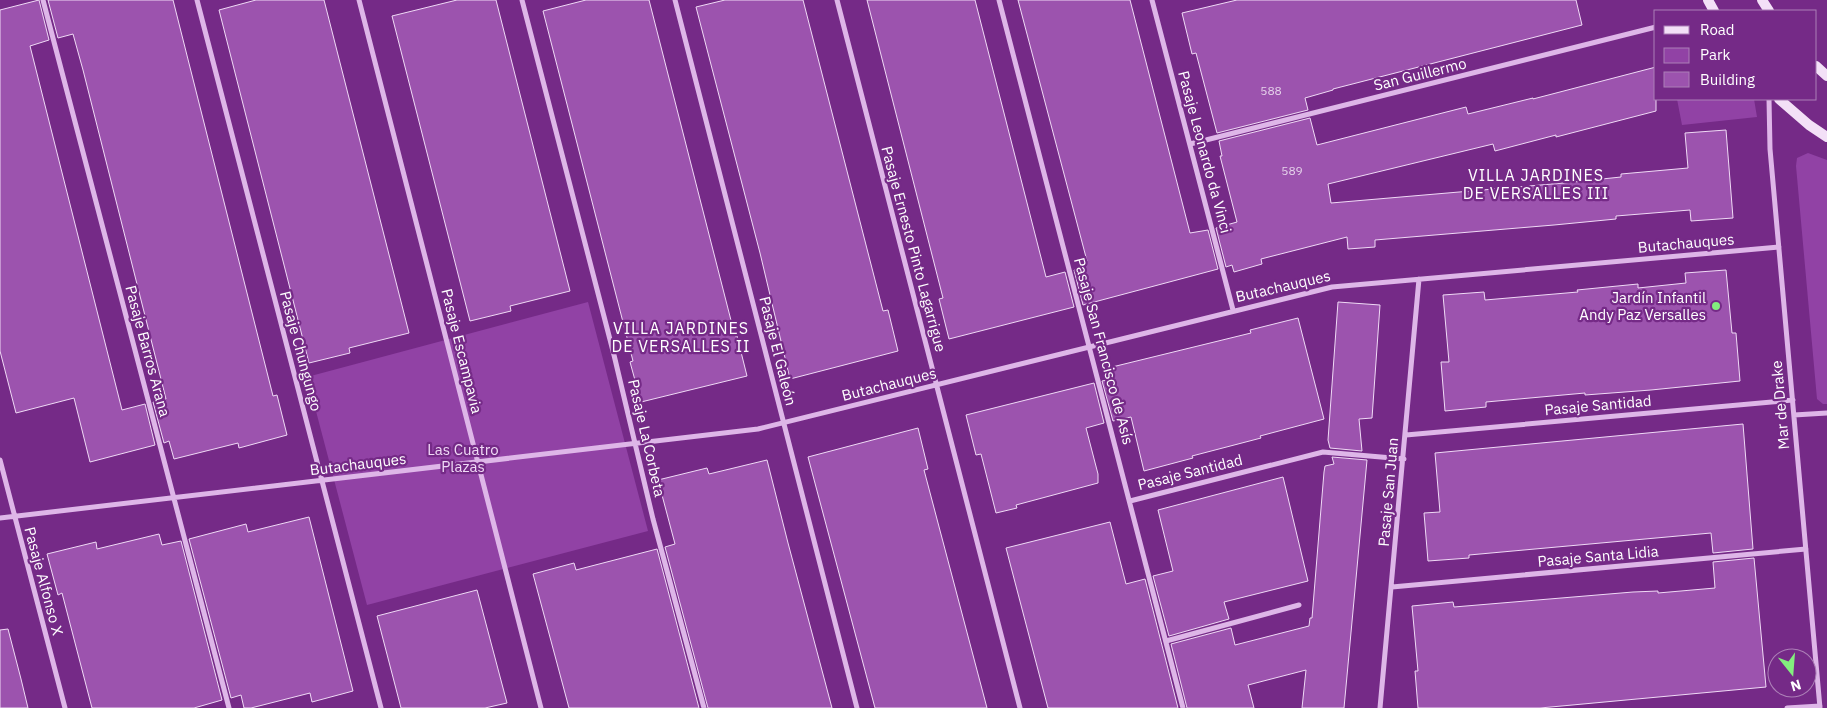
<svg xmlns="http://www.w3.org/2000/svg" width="1827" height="708" font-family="'IBM Plex Sans',sans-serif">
<rect width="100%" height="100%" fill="#752a87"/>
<!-- green -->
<path fill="#9142a5" d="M 1677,99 L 1754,99 L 1757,117 L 1682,125 Z
M 1808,153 L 1827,160 L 1827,404 L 1823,404 L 1817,399 L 1796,166 L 1797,158 Z
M 588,302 L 648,531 L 367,605 L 307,377 Z"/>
<!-- building -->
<path fill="#9c53ae" stroke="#f0daf6" d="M 39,0 L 49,40 L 30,46 L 122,410 L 145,404 L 155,445 L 90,462 L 74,398 L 16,413 L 0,351 L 0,10 Z
M 48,0 L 173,0 L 273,396 L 277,395 L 287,435 L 239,448 L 238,443 L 174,459 L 169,441 L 164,443 L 153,402 L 166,399 L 83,70 L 73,34 L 58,38 Z
M 256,0 L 324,0 L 409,333 L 349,348 L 350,353 L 309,363 L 219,10 Z
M 457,0 L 496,0 L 570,291 L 510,306 L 511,311 L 470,321 L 392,16 Z
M 586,0 L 649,0 L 735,336 L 737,336 L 747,376 L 641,402 L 630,362 L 633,361 L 543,11 Z
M 725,0 L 803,0 L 883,311 L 888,310 L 898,351 L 790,379 L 760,253 L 696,7 Z
M 867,0 L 975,0 L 1046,277 L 1065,272 L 1074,307 L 949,339 L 939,299 L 943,298 Z
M 1018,0 L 1130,0 L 1190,233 L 1208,230 L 1218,269 L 1083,305 L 1074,270 L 1084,267 L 1083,262 L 1087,261 Z
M 1237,0 L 1576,0 L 1582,25 L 1333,89 L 1333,90 L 1305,98 L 1308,110 L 1217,133 L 1196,53 L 1192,54 L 1182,13 Z
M 1656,67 L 1656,111 L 1556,137 L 1556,135 L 1495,151 L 1493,144 L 1328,184 L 1331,203 L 1564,183 L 1621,177 L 1621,174 L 1688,168 L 1685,133 L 1726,130 L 1733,218 L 1691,221 L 1690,210 L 1616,216 L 1616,219 L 1554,225 L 1375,240 L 1375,247 L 1348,249 L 1347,237 L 1261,259 L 1262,264 L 1234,272 L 1232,265 L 1226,267 L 1216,228 L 1237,222 L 1220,156 L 1222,156 L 1219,141 L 1310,118 L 1317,145 L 1466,107 L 1468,114 L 1533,98 L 1533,99 Z
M 1726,270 L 1732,333 L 1736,333 L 1740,381 L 1651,390 L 1585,395 L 1585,393 L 1486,402 L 1486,407 L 1445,411 L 1441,362 L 1449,362 L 1443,295 L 1484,292 L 1485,300 L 1578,292 L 1577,290 L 1638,284 L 1638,288 L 1686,283 L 1685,273 Z
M 1338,302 L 1380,305 L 1372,418 L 1359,419 L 1362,451 L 1330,448 L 1328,440 Z
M 1298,318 L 1324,419 L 1260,436 L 1261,438 L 1192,456 L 1193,458 L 1144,471 L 1131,417 L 1113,421 L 1102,381 L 1111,379 L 1108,368 L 1251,333 L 1250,330 Z
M 1094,383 L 1104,423 L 1086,428 L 1098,474 L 1098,483 L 1016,505 L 1017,508 L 996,513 L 981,454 L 976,455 L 966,415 Z
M 1743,424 L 1753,549 L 1713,553 L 1711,533 L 1469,555 L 1469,558 L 1428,561 L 1424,513 L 1440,512 L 1435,453 Z
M 918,428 L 928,469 L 924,470 L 987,708 L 875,708 L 808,457 Z
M 1332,457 L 1367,460 L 1344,708 L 1302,708 L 1306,670 L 1248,685 L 1254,708 L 1187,708 L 1171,644 L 1231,628 L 1235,645 L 1309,626 L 1310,618 L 1312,618 L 1324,472 L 1325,466 L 1334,464 Z
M 767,460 L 788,543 L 832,708 L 708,708 L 665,547 L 675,544 L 658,480 L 707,468 L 709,474 Z
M 1283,477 L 1308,581 L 1224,602 L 1229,619 L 1169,636 L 1153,576 L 1173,571 L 1158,510 Z
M 309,517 L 353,691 L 312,702 L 310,693 L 251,708 L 244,708 L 241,695 L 231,698 L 189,539 L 246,524 L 248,532 Z
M 1110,522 L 1126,584 L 1145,579 L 1178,708 L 1048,708 L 1006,548 Z
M 159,534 L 162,545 L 181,541 L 222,700 L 194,708 L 92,708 L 62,593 L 58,595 L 47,554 L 96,542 L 97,549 Z
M 657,549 L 699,708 L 569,708 L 533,574 L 574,563 L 576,570 Z
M 1754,558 L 1766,687 L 1540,708 L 1418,708 L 1415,671 L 1418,671 L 1412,606 L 1453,602 L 1454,607 L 1633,592 L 1658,591 L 1658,593 L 1715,588 L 1713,562 Z
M 477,590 L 507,703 L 485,708 L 401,708 L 377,616 Z
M 8,629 L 21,679 L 28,708 L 0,708 L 0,630 Z"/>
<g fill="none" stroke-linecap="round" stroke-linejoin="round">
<!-- street -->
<path stroke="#deb6e8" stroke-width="5" d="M 43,0 L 229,708
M 197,0 L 381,708
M 359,0 L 541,708
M 522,0 L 614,355 L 653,519 L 704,708
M 675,0 L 857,708
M 837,0 L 1020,708
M 999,0 L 1183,708
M 1152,0 L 1233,310
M 1769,99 L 1770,149 L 1820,708
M 1190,144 L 1656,27
M 1794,415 L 1827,413
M 1406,435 L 1793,400
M 0,460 L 65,708
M 1130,501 L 1323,452 L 1404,459
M 0,518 L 758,429 L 1332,287 L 1779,247
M 1392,587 L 1806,549
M 1166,641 L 1299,605
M 1380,708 L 1419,279
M 1787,708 L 1820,706"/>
<!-- secondary -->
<path stroke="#f3e0f7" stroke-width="10" d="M 1708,0 L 1714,11
M 1762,0 L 1769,11
M 1816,66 L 1827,76
M 1779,99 L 1809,125 L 1827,137"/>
</g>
<!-- markers -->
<circle fill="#83ee7e" stroke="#752a87" stroke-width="2" cx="1716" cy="306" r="5"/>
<g text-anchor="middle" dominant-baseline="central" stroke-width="4.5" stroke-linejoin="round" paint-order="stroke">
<!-- number labels -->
<g font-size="12" fill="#e6d4eb">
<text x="1271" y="90">588</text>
<text x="1292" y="170">589</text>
</g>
<!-- street labels -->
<g font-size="15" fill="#fff" stroke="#752a87">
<text transform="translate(1420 74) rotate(-14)">San Guillermo</text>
<text transform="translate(1205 152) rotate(75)">Pasaje Leonardo da Vinci</text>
<text transform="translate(1686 243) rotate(-5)">Butachauques</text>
<text transform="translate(914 249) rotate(75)">Pasaje Ernesto Pinto Lagarrigue</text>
<text transform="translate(1283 286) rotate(-13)">Butachauques</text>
<text transform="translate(148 351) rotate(75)">Pasaje Barros Arana</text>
<text transform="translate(301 351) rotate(75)">Pasaje Chungungo</text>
<text transform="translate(462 351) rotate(76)">Pasaje Escampavia</text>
<text transform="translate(778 351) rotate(76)">Pasaje El Galeón</text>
<text transform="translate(1104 351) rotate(75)">Pasaje San Francisco de Asís</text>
<text transform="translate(889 384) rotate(-14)">Butachauques</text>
<text transform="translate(1598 405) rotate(-5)">Pasaje Santidad</text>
<text transform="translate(1780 405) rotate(-95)">Mar de Drake</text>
<text transform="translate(647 438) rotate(77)">Pasaje La Corbeta</text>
<text transform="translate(358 464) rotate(-7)">Butachauques</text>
<text transform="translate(1190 472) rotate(-14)">Pasaje Santidad</text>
<text transform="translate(1388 492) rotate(-85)">Pasaje San Juan</text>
<text transform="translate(1598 556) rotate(-5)">Pasaje Santa Lidia</text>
<text transform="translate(44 581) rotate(75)">Pasaje Alfonso X</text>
</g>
<!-- poi labels -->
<g font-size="15" fill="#fff" stroke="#752a87" text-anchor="end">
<text x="1706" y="297">Jardín Infantil<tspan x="1706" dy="17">Andy Paz Versalles</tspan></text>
</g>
<!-- park labels -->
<g font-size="15" fill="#f0daf6" stroke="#752a87">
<text x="463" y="449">Las Cuatro<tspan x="463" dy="17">Plazas</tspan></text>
</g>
<!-- neighbourhood labels -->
<g font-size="16" letter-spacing="1" fill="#fff" stroke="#752a87">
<text x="1536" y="175">VILLA JARDINES<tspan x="1536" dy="18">DE VERSALLES III</tspan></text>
<text x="681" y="328">VILLA JARDINES<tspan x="681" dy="18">DE VERSALLES II</tspan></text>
</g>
</g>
<!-- legend -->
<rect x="1654" y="10" width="162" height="90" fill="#752a87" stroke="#ac7fb7"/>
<rect x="1664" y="26" width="25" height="8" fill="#f3e0f7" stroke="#ac7fb7"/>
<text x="1700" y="35" font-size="15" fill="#ffffff">Road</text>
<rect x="1664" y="48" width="25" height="15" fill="#9142a5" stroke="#ac7fb7"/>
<text x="1700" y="60" font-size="15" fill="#ffffff">Park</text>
<rect x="1664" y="72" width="25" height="15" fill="#9c53ae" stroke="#ac7fb7"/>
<text x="1700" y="85" font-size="15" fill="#ffffff">Building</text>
<!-- north arrow -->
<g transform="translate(1792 673) rotate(163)"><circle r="24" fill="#752a87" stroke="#ac7fb7"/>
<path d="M0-4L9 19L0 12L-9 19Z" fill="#83ee7e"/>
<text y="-8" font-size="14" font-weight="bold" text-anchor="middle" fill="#ffffff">N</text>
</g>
</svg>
